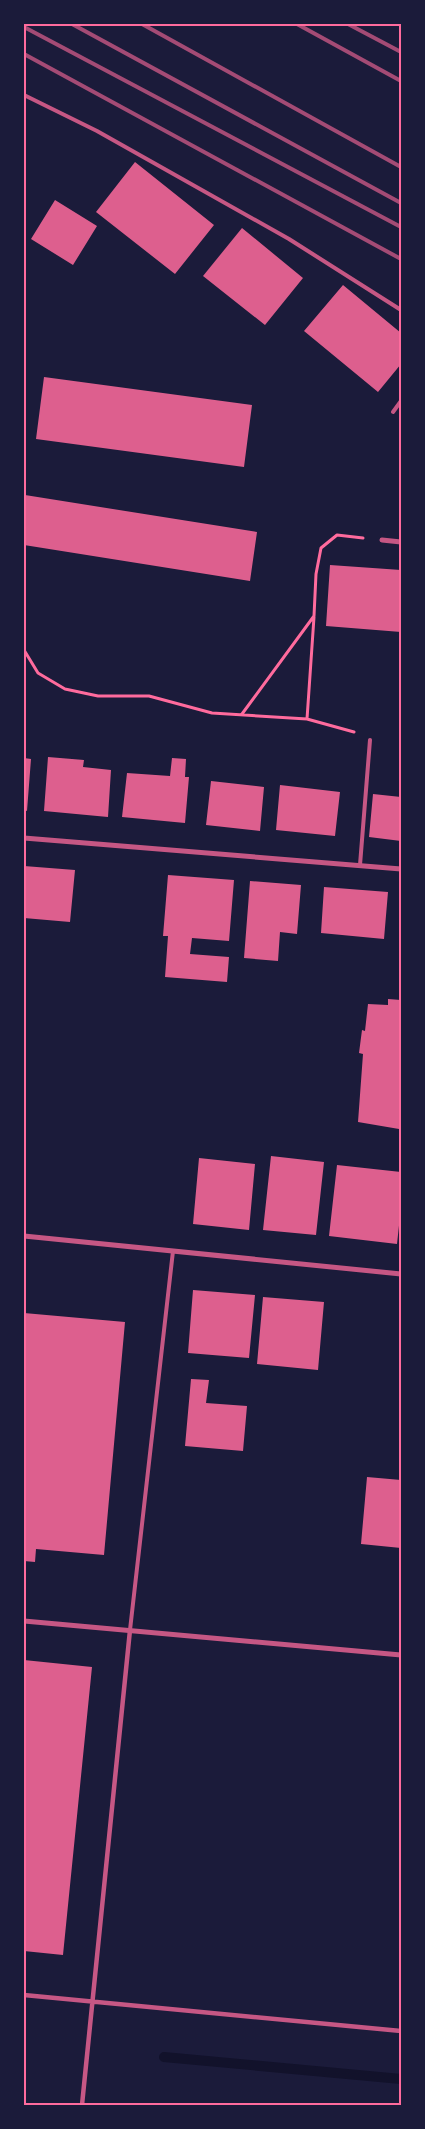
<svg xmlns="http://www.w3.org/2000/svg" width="425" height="2129" font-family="Raleway,sans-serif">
<rect width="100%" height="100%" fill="#1b1b3a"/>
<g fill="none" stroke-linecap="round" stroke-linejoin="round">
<!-- stream -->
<path stroke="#12122b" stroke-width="10" d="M 164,2057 L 401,2079"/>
</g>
<!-- building -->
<path fill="#dd5f8e" d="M 135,162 L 214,225 L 175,274 L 96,212 Z
M 55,200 L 97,226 L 73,265 L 31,239 Z
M 242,228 L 303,278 L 265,325 L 203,276 Z
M 343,285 L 401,333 L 401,364 L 378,392 L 304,331 Z
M 44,377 L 252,405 L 244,467 L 36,439 Z
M 25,495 L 257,532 L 250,581 L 24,545 Z
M 330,565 L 401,570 L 401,632 L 326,626 Z
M 48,757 L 84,760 L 83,767 L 111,770 L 108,817 L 44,811 Z
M 24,758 L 31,759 L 27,811 L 24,810 Z
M 172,758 L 186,759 L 185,777 L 189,777 L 185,823 L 122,817 L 127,773 L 170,776 Z
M 211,781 L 264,787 L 260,831 L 206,825 Z
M 280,785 L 340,792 L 335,836 L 276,830 Z
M 373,794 L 401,797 L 401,841 L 369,837 Z
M 24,866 L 75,870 L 70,922 L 24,918 Z
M 168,875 L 234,880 L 229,941 L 192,938 L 190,954 L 229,957 L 227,982 L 165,977 L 168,936 L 163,936 Z
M 250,881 L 301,885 L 297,934 L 280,932 L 278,961 L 244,958 Z
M 324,887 L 388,892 L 384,939 L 321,933 Z
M 388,999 L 401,1000 L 401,1126 L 399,1129 L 358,1122 L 363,1054 L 359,1053 L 362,1030 L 365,1031 L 368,1004 L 388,1005 Z
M 271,1156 L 324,1162 L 316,1235 L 263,1230 Z
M 199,1158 L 255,1164 L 249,1230 L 193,1224 Z
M 337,1165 L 401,1172 L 401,1207 L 397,1244 L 329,1236 Z
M 193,1290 L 255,1295 L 249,1358 L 188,1353 Z
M 263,1297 L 324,1302 L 318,1370 L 257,1364 Z
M 24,1313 L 125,1322 L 104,1555 L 36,1549 L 35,1562 L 24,1561 Z
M 191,1379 L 209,1380 L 206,1403 L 247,1406 L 243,1451 L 185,1446 Z
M 367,1477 L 401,1480 L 401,1548 L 361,1544 Z
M 24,1660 L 92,1667 L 63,1955 L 24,1951 Z"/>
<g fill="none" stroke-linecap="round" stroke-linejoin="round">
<!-- path -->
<path stroke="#ff6b9d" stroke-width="3" d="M 24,650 L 38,673 L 65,689 L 98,696 L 149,696 L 212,713 L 307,719 L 354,732
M 242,714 L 314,616 L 316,574 L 321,548 L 337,535 L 363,538
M 307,719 L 314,617"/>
<!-- service -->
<path stroke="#c65784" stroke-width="4" d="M 24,95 L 97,131 L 289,239 L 401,310
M 393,412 L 401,401
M 360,865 L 370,740
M 130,1630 L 173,1251"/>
<!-- pedestrian -->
<path stroke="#c65784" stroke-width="4.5" d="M 24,1995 L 401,2031
M 82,2105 L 130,1630"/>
<!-- minor -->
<path stroke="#c65784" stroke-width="5" d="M 382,540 L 401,542
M 24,838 L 401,869
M 24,1236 L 401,1274
M 24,1621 L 401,1655"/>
<!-- rail -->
<path stroke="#a44b75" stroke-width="4" d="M 72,24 L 401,203
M 142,24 L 401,167
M 297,24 L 401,81
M 348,24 L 401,52
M 24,27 L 401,227
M 24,54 L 401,259"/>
</g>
<!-- border -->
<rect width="425" height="2129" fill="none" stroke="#1b1b3a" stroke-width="50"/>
<rect x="25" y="25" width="375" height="2079" fill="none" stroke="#ff6b9d" stroke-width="2"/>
</svg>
